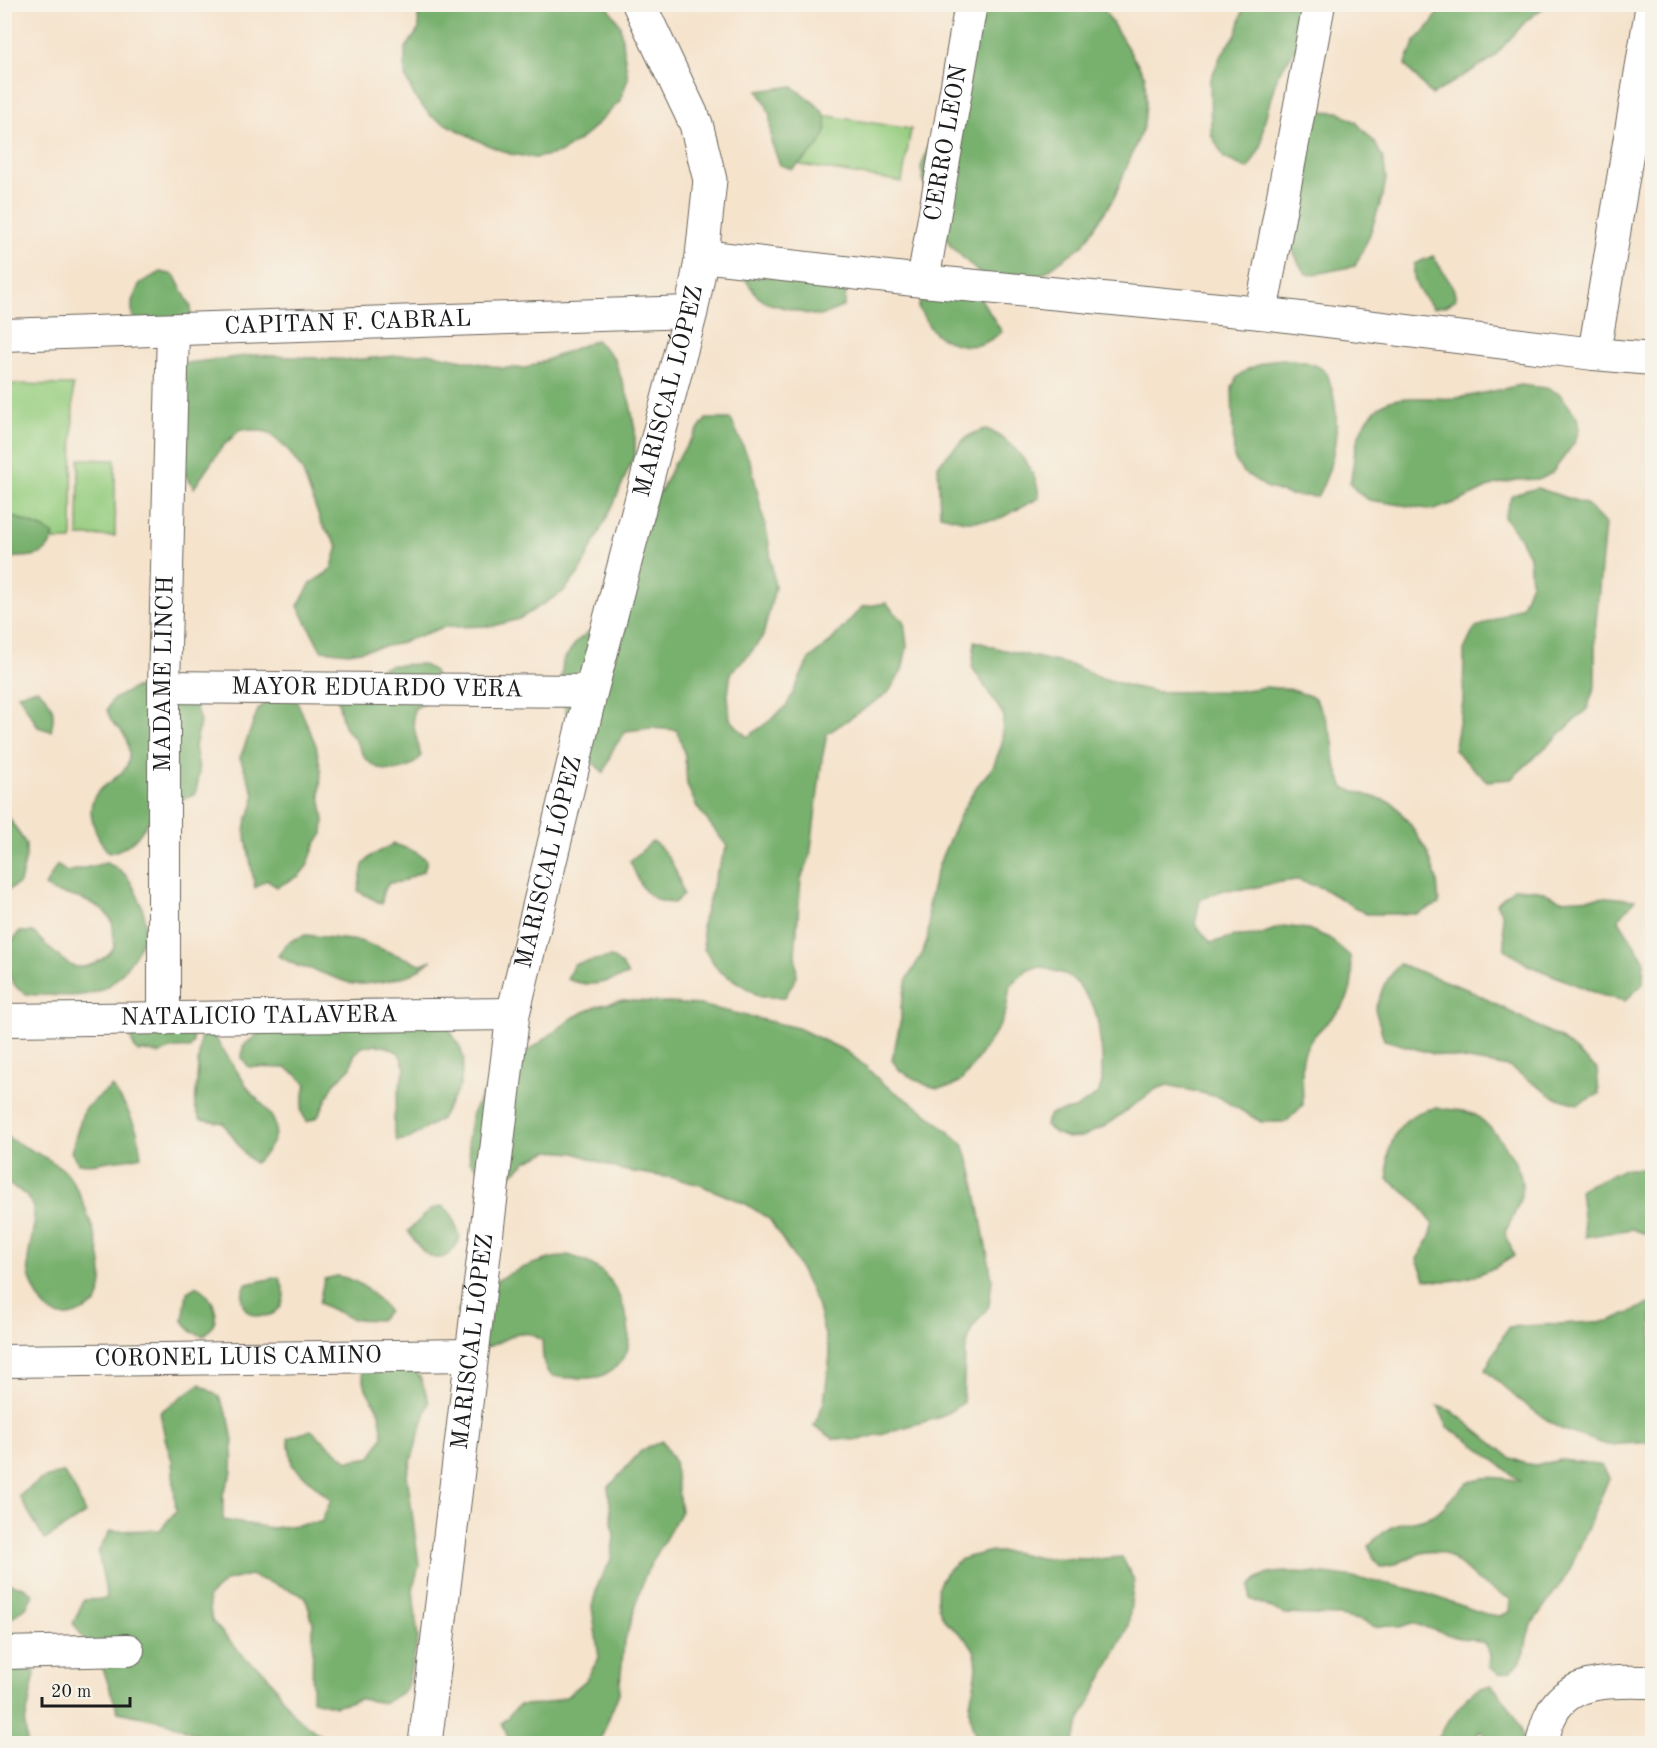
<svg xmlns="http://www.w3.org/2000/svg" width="1657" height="1748" font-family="'Old Standard TT',serif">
<rect width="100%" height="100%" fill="#f7f3e8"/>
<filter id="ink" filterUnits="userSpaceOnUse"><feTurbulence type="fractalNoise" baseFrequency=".0167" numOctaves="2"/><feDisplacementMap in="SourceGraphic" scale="12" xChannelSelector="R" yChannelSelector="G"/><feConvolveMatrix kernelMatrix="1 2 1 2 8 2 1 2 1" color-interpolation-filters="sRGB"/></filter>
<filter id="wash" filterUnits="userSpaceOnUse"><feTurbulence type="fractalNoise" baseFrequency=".008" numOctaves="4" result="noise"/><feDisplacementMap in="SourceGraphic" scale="24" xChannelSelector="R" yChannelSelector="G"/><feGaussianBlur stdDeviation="1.35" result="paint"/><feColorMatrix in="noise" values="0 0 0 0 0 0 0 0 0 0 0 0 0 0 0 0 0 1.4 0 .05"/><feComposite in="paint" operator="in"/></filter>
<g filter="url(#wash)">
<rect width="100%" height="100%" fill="#f5e3cc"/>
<!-- green -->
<path fill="#96cd80" stroke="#59744e" stroke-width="1.5" d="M 797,111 L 911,129 L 902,182 L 789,163 Z
M 5,384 L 73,385 L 72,540 L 5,540 Z
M 79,459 L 115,460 L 115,536 L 78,536 Z"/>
<!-- forest -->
<path fill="#78b06e" stroke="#4a6645" stroke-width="1.5" d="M 417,5 L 607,5 L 620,25 L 628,79 L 620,101 L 585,136 L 560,153 L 535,158 L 510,154 L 485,144 L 432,117 L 416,99 L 405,76 L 405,49 L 419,29 Z
M 977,5 L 1101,5 L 1145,76 L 1146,102 L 1144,125 L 1114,198 L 1083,245 L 1009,298 L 989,283 L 950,245 L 927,197 L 921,168 Z
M 1247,5 L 1306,5 L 1317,17 L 1277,76 L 1264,123 L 1261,147 L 1248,169 L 1224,158 L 1211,134 L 1210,81 L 1221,55 L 1237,33 L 1243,9 Z
M 1442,5 L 1442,4 L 1547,5 L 1526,21 L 1493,58 L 1432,95 L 1405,65 L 1414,43 L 1432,23 Z
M 792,86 C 801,94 815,101 822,111 C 838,135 809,156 792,169 L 780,165 L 771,141 L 770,116 L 766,104 L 758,91 Z
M 1319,111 L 1338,112 L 1356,122 L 1374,142 L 1383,158 L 1386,179 L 1383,195 L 1369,237 L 1355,266 L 1310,275 L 1305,273 L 1301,267 L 1288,241 L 1312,114 Z
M 1433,256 L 1453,287 L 1456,299 L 1445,306 L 1433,308 C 1420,292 1412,286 1414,264 Z
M 822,271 C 840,281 850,283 844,306 L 821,316 L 808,314 L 767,303 L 758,297 L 742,275 L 755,278 Z
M 161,272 L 174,275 L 191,307 L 192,324 L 145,336 L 132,315 L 132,301 L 140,283 Z
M 929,286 L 974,288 L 1002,332 C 996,336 990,341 982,344 C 967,349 944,343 933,331 C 927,325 923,315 918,307 Z
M 596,340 L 614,358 L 630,403 L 635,430 L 635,454 L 614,503 L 579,573 L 563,592 L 519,619 L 493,626 L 444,627 L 397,644 L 349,653 L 321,650 L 298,606 L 311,583 L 331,570 L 338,546 L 321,523 L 302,470 L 288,450 L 268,432 L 241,429 L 222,447 L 194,488 L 173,456 L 179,364 L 255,355 L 352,360 L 428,353 L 502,368 L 526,368 Z
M 1284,359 C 1298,361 1319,362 1327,374 C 1329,377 1329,380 1330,383 C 1342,419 1336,464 1317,497 L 1290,495 L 1266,487 L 1242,471 L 1234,458 L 1232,388 L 1237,377 L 1248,369 L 1272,360 Z
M 1520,385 L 1546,388 L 1560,394 L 1577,417 L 1579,429 L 1575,442 L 1552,473 L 1541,479 L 1517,480 L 1493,485 L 1460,501 L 1434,510 L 1369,500 L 1358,493 L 1350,483 C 1354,467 1353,448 1360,433 C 1364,422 1376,407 1387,402 C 1404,394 1437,400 1456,398 C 1477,395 1499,390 1520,385 Z
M 706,419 L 731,419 L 751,464 L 768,538 L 775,588 L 763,636 L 749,655 L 731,672 L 728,695 L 730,719 L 747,737 L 768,722 L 787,705 L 809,659 L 828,644 L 862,607 L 886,603 L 904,622 L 907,646 L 902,671 L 888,693 L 827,734 L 822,759 L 810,857 L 801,879 L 795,953 L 797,976 L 785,997 L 761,997 L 719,971 L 704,949 L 702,924 L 717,871 L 727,846 L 697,807 L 687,785 L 685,756 L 677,730 L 651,728 L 626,731 L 613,749 L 604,773 L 586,756 L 582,731 L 566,712 L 560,688 L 563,661 L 577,641 L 617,611 L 646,510 L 662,489 L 673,465 Z
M 987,429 C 1012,441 1038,469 1039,498 L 997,520 L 965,521 L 940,515 L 938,465 C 953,450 966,432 987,429 Z
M 1537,488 L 1586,504 L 1605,524 L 1595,632 L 1595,686 L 1587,709 L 1511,779 L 1487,781 L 1454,750 L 1463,702 L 1464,650 L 1474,629 L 1522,606 L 1531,583 L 1529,556 L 1518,535 L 1504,517 L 1512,495 Z
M 5,513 L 44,529 L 54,535 C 46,563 27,554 5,559 Z
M 975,641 L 1000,649 L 1075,666 L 1099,677 L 1129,686 L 1157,692 L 1238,691 L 1265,687 L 1289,689 L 1314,697 L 1325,717 L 1333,741 L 1335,764 L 1344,788 L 1393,803 L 1410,824 L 1427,851 L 1437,880 L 1439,904 L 1417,914 L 1366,914 L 1322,888 L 1297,880 L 1274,883 L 1249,889 L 1223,890 L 1200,900 L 1195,924 L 1211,943 L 1234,936 L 1259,935 L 1283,926 L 1308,929 L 1329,938 L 1350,956 C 1350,964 1353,972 1352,980 C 1350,1017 1310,1025 1303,1058 C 1301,1069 1303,1092 1303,1105 L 1286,1122 L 1261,1122 L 1218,1097 L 1168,1085 L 1156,1089 L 1105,1126 L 1082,1137 L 1068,1138 L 1055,1133 L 1045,1125 L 1050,1114 L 1075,1109 L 1098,1094 L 1102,1082 L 1102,1055 L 1098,1023 L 1094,1007 L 1078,984 L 1067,975 L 1041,967 L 1028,969 L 1010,986 L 1006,1011 L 1001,1024 L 969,1071 L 961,1081 L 950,1087 L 937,1088 L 926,1085 L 900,1071 L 892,1060 L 901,1019 L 901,1006 L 907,979 L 921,956 L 927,941 L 929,926 L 928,906 L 934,880 L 942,856 L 962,811 L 977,786 L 993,767 L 1002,744 L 1003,714 L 972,667 Z
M 422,664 L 434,671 L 438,683 L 424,703 L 414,709 C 411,725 418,741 421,757 C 406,774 382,776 366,759 C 361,753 359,745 354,738 C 351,735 347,732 345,728 C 340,718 339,701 336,690 L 367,672 L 393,665 Z
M 160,685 L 193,698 L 200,722 L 195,747 L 199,770 L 198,782 L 195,794 L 172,804 L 161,800 C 147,823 138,847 109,853 C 97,839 83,810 97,793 C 108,780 129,775 129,755 C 129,746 126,736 120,729 C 118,727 115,726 113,723 C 110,720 109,714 107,710 L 112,700 L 134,688 Z
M 37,689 C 53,702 56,712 51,731 L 38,727 L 18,694 Z
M 275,693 L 297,701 L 316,745 L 321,771 L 320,795 L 324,820 L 323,834 L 316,843 L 307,866 L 299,876 L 277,887 L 266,880 L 255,888 L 245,832 L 247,819 L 253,806 L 254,794 L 240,758 L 258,710 Z
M 4,810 L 26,844 L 26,857 L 20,883 L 5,892 Z
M 653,841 C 670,854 679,875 683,895 L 674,903 C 645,902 640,885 630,861 Z
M 393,844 C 406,847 416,851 427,860 L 424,871 L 401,882 L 389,883 L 383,892 L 382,904 L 358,891 L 363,865 L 371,856 Z
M 106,863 C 129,871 134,886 142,907 C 149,925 143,944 132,959 C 124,970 117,982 104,988 C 86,998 66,996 46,995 C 40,995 33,995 27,994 C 11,989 4,967 8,952 C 10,944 14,938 19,932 L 33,932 C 41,940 63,963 73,966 C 88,970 105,959 114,948 C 113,940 115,927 111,920 C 104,907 84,899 71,896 C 58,892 58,896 45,886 L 57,865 L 67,872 Z
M 1514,888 L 1539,890 L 1561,900 L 1609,897 L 1635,900 L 1618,919 L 1644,960 L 1643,984 L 1625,1001 L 1601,995 L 1528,965 L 1505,949 L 1502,913 L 1496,904 Z
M 306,935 L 360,941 L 421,964 L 432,960 L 412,974 L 388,981 L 364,984 L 352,984 L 311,969 L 300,967 L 278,956 C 285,942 291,940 306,935 Z
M 611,957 L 622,965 L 628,975 C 605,982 592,989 567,979 L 574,964 Z
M 1399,964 L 1469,990 L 1560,1038 L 1597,1069 L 1599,1094 L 1578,1104 L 1554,1097 L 1509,1067 L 1434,1054 L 1384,1040 L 1375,1009 L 1384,985 Z
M 393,999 L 421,1001 L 441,1015 L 460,1047 L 464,1059 L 460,1086 L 441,1119 L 409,1139 L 397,1141 L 394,1129 L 394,1117 L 398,1092 L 405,1068 L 399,1053 L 388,1047 L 375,1045 L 362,1047 L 354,1055 L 351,1067 L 334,1084 L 318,1117 L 307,1122 L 301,1111 L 306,1084 L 297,1075 L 286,1068 L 249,1067 L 242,1058 L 243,1046 L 262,1031 L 306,1012 L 341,1000 Z
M 623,1000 L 700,1005 L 798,1028 L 846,1051 L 865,1066 L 882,1083 L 924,1111 L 963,1144 L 972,1170 L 992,1279 L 989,1306 L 972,1328 L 965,1353 L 963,1403 L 941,1417 L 859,1440 L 834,1439 L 814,1426 L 824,1402 L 830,1355 L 817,1304 L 795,1259 L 770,1220 L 746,1204 L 700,1185 L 673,1178 L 621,1170 L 575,1153 L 549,1151 L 527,1161 L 509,1177 L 486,1178 L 470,1161 L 468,1138 L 472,1114 L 483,1093 L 514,1062 L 574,1017 L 597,1006 Z
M 125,1022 L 192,1030 L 193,1043 L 190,1048 C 177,1047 171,1048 160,1054 L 145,1051 L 138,1052 C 130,1044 130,1032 125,1022 Z
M 210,1030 L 252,1094 C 260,1101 269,1111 274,1121 C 280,1136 266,1156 254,1163 L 245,1154 L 223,1123 L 200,1119 L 195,1107 L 200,1038 Z
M 112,1086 L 126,1107 L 137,1131 L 141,1156 C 132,1159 126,1159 117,1160 C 101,1161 95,1166 78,1163 L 71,1152 L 84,1109 Z
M 1436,1108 C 1448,1110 1466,1109 1477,1116 C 1493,1127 1522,1165 1522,1185 C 1522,1202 1513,1217 1505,1232 L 1514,1256 C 1488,1273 1456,1286 1425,1279 L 1417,1259 C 1425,1245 1431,1240 1433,1225 L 1418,1203 L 1388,1179 C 1385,1144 1398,1113 1436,1108 Z
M 4,1135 C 22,1147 43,1154 60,1167 C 82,1184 102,1250 102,1277 C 103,1287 99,1295 96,1304 C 86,1309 73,1318 61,1316 C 41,1314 27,1278 28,1261 C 29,1241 41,1216 28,1198 C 22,1191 12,1186 5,1183 Z
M 1624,1169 L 1652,1169 L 1652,1236 L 1632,1229 L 1585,1237 L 1580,1189 Z
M 443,1206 L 451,1214 L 460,1237 C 454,1254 439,1267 423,1251 C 417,1246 413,1238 408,1231 L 431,1209 Z
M 568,1255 C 579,1258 591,1263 601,1271 C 621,1287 641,1342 620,1363 C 616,1367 607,1374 601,1376 C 594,1379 557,1379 551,1375 C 541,1367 543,1351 542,1340 L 531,1334 L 518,1333 L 473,1354 L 457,1311 C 490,1280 523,1263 568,1255 Z
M 337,1276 C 360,1279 374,1294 388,1311 L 380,1320 L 352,1319 L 319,1303 L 324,1279 Z
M 279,1277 C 304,1327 224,1329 246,1284 Z
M 197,1286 C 216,1300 224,1318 204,1336 L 192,1332 L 183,1321 L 187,1292 Z
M 1652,1303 L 1652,1442 L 1607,1445 L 1560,1429 L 1520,1401 L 1485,1370 L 1508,1327 L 1609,1321 Z
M 408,1358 L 421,1379 L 429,1402 L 407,1474 L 419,1565 L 413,1590 L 418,1639 L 406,1690 L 385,1703 L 360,1699 L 335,1706 L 312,1700 L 313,1623 L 305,1596 L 250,1575 L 226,1581 L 208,1597 L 212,1621 L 245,1658 L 265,1672 L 293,1714 L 330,1743 L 215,1743 L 167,1722 L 118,1712 L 101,1663 L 73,1623 L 84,1600 L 107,1599 L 98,1551 L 110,1531 L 160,1530 L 176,1511 L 172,1461 L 165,1438 L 160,1412 L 200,1384 L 219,1397 L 229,1418 L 233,1442 L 232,1472 L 223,1494 L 223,1520 L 272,1528 L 321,1522 L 331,1500 L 292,1465 L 288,1438 L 311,1430 L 348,1461 L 371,1457 L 383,1436 L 379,1411 L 366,1389 L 360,1365 Z
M 1438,1406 L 1452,1411 L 1511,1458 L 1523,1463 L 1535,1465 L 1561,1460 L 1589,1463 L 1602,1466 L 1609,1478 L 1569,1572 L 1531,1625 L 1527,1638 L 1525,1652 L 1520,1663 L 1511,1671 L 1499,1674 L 1489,1667 L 1490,1654 L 1484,1643 L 1472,1639 L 1459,1638 L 1412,1623 L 1400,1627 L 1388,1625 L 1374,1627 L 1363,1621 L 1339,1616 L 1285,1614 L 1250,1599 L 1250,1586 C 1253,1583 1256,1579 1260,1577 C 1286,1563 1381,1582 1411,1589 C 1436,1596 1461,1606 1486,1614 L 1499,1616 L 1509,1612 L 1510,1599 C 1500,1593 1487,1587 1477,1580 C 1461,1567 1449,1548 1426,1552 C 1408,1555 1401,1566 1381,1567 L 1374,1558 L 1369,1546 C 1377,1536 1387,1528 1399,1524 C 1412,1520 1423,1521 1435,1514 C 1449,1505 1457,1487 1474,1480 C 1488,1475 1506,1478 1520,1481 L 1469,1440 L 1448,1428 Z
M 662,1441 L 674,1461 L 681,1511 L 645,1575 L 624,1644 L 619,1693 L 599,1743 L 510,1743 L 502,1723 L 519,1705 L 543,1704 L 566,1697 L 586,1680 L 599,1658 L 592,1607 L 598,1583 L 610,1562 L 614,1537 L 608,1488 L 641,1451 Z
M 63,1472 L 76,1491 L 85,1514 L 45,1540 L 19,1496 L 40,1480 Z
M 987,1552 L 1013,1552 L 1040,1558 L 1097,1559 L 1122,1557 L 1134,1580 L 1128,1628 L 1081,1719 L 1073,1743 L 980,1743 C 973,1732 968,1717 970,1704 C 972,1688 979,1674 976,1658 C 973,1637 952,1632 944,1619 C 930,1596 938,1574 960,1560 C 967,1556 979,1555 987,1552 Z
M 10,1584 L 24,1587 L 33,1595 L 26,1607 L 5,1623 L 5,1585 Z
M 5,1651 L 25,1653 L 35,1673 L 25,1724 L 27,1743 L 5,1744 Z
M 1491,1685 C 1506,1699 1523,1723 1522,1743 L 1496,1743 L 1480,1731 L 1472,1743 L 1433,1743 C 1445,1727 1460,1701 1477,1690 C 1481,1687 1486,1687 1491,1685 Z"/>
</g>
<g filter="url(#ink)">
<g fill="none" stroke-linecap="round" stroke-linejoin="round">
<!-- minor casing -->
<g stroke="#68625a" stroke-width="34">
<g id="minor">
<path d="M 702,256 L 923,281 L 1261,313 L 1594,354 L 1652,359"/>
<path id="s1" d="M 923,281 L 971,4"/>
<path d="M 1261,313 L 1319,4"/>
<path id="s2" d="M 4,335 L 691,312"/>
<path d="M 1594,354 L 1652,4"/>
<path id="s3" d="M 164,687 L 591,691"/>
<path id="s4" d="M 164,1019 L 164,687 L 173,330"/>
<path id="s5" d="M 4,1020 L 513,1014"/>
<path id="s6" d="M 4,1361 L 472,1355"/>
<path d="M 4,1653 L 128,1650"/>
<path d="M 1542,1744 C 1544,1735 1546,1725 1550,1717 C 1567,1677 1616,1682 1652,1682"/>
</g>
</g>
<!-- tertiary casing -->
<g stroke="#68625a" stroke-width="35">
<g id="tertiary">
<path id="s7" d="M 425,1744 L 513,1014 L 591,691 L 691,312 L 702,256 L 710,180 L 696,124 L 639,4"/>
</g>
</g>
<!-- minor -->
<use href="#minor" stroke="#fff" stroke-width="32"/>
<!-- tertiary -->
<use href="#tertiary" stroke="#fff" stroke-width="33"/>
</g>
</g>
<g text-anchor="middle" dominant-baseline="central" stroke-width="5" stroke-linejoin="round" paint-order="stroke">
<!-- street labels -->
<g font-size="24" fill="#1c1c1c" stroke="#f7f3e8">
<text stroke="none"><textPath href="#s1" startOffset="140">CERRO LEON</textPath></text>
<text stroke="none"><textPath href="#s2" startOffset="344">CAPITAN F. CABRAL</textPath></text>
<text stroke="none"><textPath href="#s7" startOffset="1377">MARISCAL LÓPEZ</textPath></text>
<text stroke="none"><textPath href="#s4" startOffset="345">MADAME LINCH</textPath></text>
<text stroke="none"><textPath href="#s3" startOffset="213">MAYOR EDUARDO VERA</textPath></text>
<text stroke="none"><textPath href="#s7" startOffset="891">MARISCAL LÓPEZ</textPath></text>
<text stroke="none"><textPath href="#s5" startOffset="255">NATALICIO TALAVERA</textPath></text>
<text stroke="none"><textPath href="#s7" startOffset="405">MARISCAL LÓPEZ</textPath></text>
<text stroke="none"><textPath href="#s6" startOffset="234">CORONEL LUIS CAMINO</textPath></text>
</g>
</g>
<!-- margin -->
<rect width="1657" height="1748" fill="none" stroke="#f7f3e8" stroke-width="24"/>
<!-- scale -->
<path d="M42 1697v9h88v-9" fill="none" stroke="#1c1c1c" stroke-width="3"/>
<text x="51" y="1697" font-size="18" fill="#1c1c1c" stroke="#f7f3e8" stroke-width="4.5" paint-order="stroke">20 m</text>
</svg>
